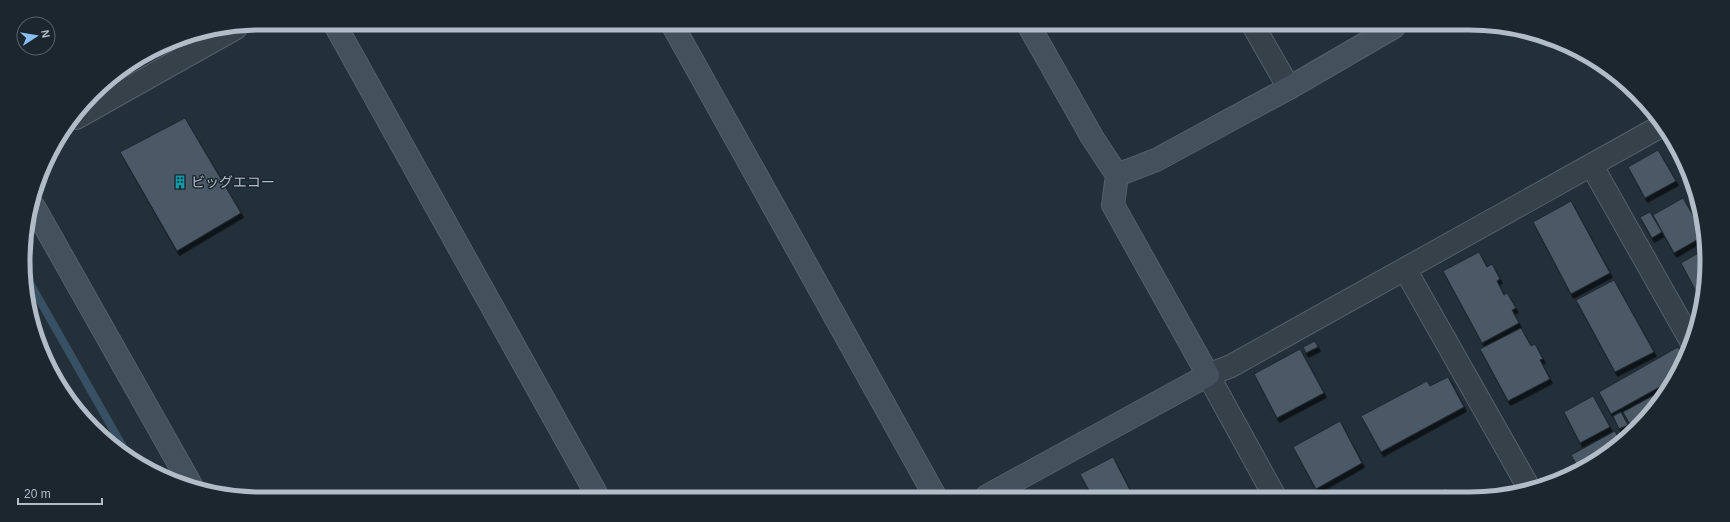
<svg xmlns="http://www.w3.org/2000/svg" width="1730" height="522" font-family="Helvetica,'Noto Sans JP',sans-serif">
<defs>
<filter id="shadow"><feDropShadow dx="2.5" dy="4.5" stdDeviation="0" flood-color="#0009"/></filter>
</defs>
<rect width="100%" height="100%" fill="#23303a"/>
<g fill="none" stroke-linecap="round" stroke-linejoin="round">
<!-- stream -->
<path stroke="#385063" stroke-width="8" d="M 27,278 L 127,454"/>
</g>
<!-- building -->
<path fill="#4c5965" stroke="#1e2831" filter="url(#shadow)" d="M 185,118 L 241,213 L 177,251 L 120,152 Z
M 1658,150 L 1676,181 L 1645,198 L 1628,167 Z
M 1683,198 L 1702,231 L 1702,237 L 1674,253 L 1653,215 Z
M 1571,201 L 1610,273 L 1571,294 L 1533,222 Z
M 1650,212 L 1662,232 L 1652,238 L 1640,217 Z
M 1702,251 L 1702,298 L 1700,299 L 1681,263 Z
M 1479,252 L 1487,267 L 1492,264 L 1500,279 L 1497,281 L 1504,295 L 1507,293 L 1516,308 L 1512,310 L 1519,323 L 1482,343 L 1443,271 Z
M 1614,280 L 1654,352 L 1615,372 L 1576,300 Z
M 1702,307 L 1698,321 L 1693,313 Z
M 1521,328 L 1531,346 L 1535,344 L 1543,359 L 1540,360 L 1550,379 L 1508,401 L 1480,349 Z
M 1315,341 L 1318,347 L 1306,353 L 1303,347 Z
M 1678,347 L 1685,359 L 1682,366 L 1674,379 L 1611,414 L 1599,392 Z
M 1300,349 L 1324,393 L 1277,418 L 1254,374 Z
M 1448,377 L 1464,407 L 1381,452 L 1361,416 L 1427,381 L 1430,386 Z
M 1667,388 L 1637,429 L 1634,432 L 1623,412 Z
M 1593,396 L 1610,427 L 1580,443 L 1564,412 Z
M 1621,412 L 1628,425 L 1619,429 L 1613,416 Z
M 1340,421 L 1362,463 L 1316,489 L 1293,447 Z
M 1615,431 L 1620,441 L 1580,471 L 1571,455 Z
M 1113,457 L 1133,496 L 1092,496 L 1080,474 Z
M 1446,488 L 1451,497 L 1429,497 Z"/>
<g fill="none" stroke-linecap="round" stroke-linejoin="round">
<!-- street casing -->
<g stroke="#555f68" stroke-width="24">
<path id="street" d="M 1254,27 L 1289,88
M 76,118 L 236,28
M 1592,166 L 1691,341
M 1405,269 L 1529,488
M 1275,497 L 1208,375 L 1231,366 L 1663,125"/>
</g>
<!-- secondary casing -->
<g stroke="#555f68" stroke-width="24">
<path id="secondary" d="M 334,23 L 597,495
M 672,24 L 935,496
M 1117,175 L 1156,160 L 1289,88 L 1394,27
M 34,207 L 191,485
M 987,496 L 1208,375 L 1113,205 L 1117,175 L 1092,137 L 1029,26"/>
</g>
<!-- street -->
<use href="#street" stroke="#36414a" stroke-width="22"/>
<!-- secondary -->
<use href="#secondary" stroke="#44515d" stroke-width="22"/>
</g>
<!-- icons -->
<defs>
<g id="building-bare" transform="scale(1.08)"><path d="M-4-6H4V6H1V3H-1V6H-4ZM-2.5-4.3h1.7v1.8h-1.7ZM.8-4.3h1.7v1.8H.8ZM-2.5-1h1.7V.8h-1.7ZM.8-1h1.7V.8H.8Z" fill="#0f9aa8" stroke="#1c262f" stroke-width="2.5" paint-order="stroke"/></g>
</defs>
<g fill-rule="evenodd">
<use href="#building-bare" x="180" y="182"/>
</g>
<g text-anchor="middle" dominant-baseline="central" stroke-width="3" stroke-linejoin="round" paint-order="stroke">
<!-- poi labels -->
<g font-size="14" fill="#b2bcc6" stroke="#1c262f" text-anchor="start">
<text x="191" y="182">ビッグエコー</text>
</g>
</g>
<!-- crop -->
<path d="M0 0H1730V522H0ZM261 30H1469A231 231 0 0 1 1700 261V261A231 231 0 0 1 1469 492H261A231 231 0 0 1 30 261V261A231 231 0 0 1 261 30Z" fill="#1c262f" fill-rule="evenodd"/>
<path fill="none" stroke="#b2bcc6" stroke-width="5" d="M261 30H1469A231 231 0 0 1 1700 261V261A231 231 0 0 1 1469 492H261A231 231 0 0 1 30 261V261A231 231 0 0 1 261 30Z"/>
<!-- north arrow -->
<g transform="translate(36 36) rotate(78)"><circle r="19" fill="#1c262f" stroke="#58626b"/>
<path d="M0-3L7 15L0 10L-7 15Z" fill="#88c0f5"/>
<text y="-6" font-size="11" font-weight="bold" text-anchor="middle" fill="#b2bcc6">N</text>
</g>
<!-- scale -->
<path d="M18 498v6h84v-6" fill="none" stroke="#b2bcc6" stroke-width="2"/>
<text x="24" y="498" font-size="12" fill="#b2bcc6" stroke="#1c262f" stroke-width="3" paint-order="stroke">20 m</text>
</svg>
